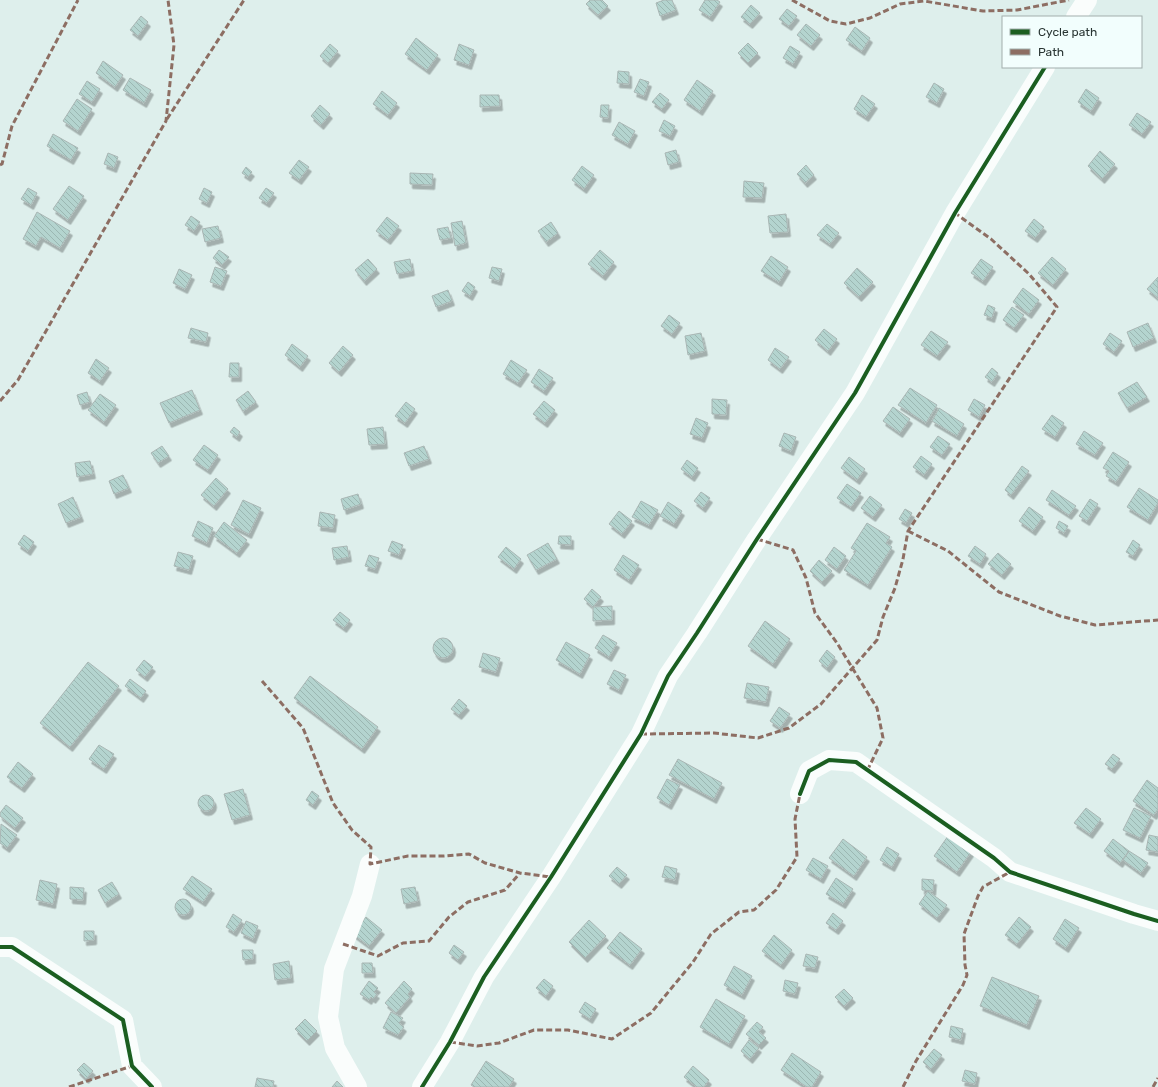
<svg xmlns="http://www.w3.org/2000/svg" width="1158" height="1087" font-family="Rubik,sans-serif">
<defs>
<pattern id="building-back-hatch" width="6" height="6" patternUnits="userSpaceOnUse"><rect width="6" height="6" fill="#b4d4cf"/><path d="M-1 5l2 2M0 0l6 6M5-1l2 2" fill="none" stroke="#9bb7b2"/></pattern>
<filter id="shadow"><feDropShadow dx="2.5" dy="4.5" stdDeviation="0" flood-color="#0004"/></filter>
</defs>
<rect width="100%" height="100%" fill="#deefec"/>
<!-- building -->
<path fill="url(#building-back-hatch)" stroke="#a9b6b4" filter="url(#shadow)" d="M 590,0 L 602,0 L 608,6 L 598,15 L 586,4 Z
M 664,0 L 672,0 L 676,10 L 660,16 L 656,3 Z
M 705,0 L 717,0 L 720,2 L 710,17 L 699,10 Z
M 751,5 L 760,13 L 750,24 L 741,17 Z
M 787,9 L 797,16 L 789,26 L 779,19 Z
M 141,16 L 148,22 L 138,36 L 130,30 Z
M 806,24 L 820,35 L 811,46 L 797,35 Z
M 855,27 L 870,38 L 862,51 L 846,40 Z
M 416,38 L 438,55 L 427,70 L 405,54 Z
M 748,43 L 758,53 L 748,63 L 738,53 Z
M 330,44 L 338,51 L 328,63 L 320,56 Z
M 459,44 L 474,50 L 469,65 L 454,60 Z
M 790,46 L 800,52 L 793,64 L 783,58 Z
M 103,61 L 123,75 L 115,87 L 96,73 Z
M 618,71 L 629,72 L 629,84 L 617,83 Z
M 130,78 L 151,90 L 144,103 L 123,90 Z
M 640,79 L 649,82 L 644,96 L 634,92 Z
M 697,80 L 713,91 L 700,111 L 684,100 Z
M 87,81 L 100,89 L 92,102 L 79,94 Z
M 934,83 L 944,89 L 937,103 L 926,97 Z
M 1086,89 L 1099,98 L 1091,111 L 1078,102 Z
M 382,91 L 397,103 L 388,115 L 373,104 Z
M 660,93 L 669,100 L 662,109 L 652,102 Z
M 480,95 L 499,95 L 500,106 L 480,107 Z
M 862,95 L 875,104 L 866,117 L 854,109 Z
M 77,99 L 92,109 L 78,131 L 63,121 Z
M 320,105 L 330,114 L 321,125 L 311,116 Z
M 601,105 L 609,105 L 608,118 L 600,117 Z
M 1137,113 L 1151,122 L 1142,134 L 1129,125 Z
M 664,120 L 675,126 L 670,136 L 659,131 Z
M 619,122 L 635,131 L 628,144 L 612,135 Z
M 53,134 L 78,148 L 71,160 L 47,146 Z
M 676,150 L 679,162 L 668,165 L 665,153 Z
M 1100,151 L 1115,164 L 1102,179 L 1088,166 Z
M 108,153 L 118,157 L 114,168 L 104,164 Z
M 299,160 L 309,167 L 299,180 L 289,173 Z
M 806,165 L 814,175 L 805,183 L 797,174 Z
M 582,166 L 594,175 L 584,189 L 572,180 Z
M 246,167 L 252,172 L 248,177 L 242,173 Z
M 410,173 L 433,174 L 432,185 L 410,184 Z
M 744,181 L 764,183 L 762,198 L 743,197 Z
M 69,186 L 84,196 L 68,220 L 53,209 Z
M 28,188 L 37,193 L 31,205 L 21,199 Z
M 204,188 L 212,192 L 207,203 L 199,199 Z
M 266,188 L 274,193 L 267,203 L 259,198 Z
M 37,212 L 70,231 L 60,248 L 41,237 L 36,246 L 23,239 Z
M 786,214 L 788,232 L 770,233 L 768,216 Z
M 191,216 L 200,222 L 194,231 L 185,225 Z
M 387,217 L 399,226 L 388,240 L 376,231 Z
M 1034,219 L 1044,227 L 1035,238 L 1025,231 Z
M 462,221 L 466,243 L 455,246 L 451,223 Z
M 551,222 L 558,233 L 546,242 L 538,231 Z
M 827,224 L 839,233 L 830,244 L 817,235 Z
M 218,226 L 221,238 L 205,242 L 202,229 Z
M 448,227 L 451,238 L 440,240 L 437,229 Z
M 219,250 L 229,257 L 222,265 L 213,258 Z
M 600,250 L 614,262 L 603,276 L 588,264 Z
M 771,256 L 788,267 L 779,282 L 761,271 Z
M 1052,257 L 1066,269 L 1053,285 L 1038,273 Z
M 368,259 L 377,269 L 364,281 L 355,270 Z
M 410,259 L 412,271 L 397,274 L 394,262 Z
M 981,259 L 993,267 L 983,281 L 971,273 Z
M 215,267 L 227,271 L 221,286 L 210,282 Z
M 492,267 L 502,269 L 499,281 L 489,278 Z
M 857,268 L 873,282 L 859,297 L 844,283 Z
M 179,269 L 192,275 L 185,289 L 173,283 Z
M 1158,277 L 1158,298 L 1147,289 Z
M 468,282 L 475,287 L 470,296 L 462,291 Z
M 1023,288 L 1039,300 L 1029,314 L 1013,302 Z
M 448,290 L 452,301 L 436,307 L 432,296 Z
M 988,305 L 995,308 L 992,318 L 984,315 Z
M 1012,307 L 1024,315 L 1014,328 L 1003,320 Z
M 669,315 L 680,323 L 672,334 L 661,326 Z
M 1148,323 L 1154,338 L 1133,347 L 1127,332 Z
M 191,328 L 208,333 L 206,342 L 188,338 Z
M 824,329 L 837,339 L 828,351 L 815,340 Z
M 931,331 L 948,342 L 937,356 L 921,345 Z
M 701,333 L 705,351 L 688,355 L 685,336 Z
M 1110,333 L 1122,341 L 1114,352 L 1103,344 Z
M 292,344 L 308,356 L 300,367 L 285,355 Z
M 343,346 L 353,355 L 339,372 L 329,363 Z
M 775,348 L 789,357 L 780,369 L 768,360 Z
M 96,359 L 109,368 L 100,381 L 88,373 Z
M 511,360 L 527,370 L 518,383 L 503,374 Z
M 230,363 L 239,363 L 239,377 L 229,377 Z
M 992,368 L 998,373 L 992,382 L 985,377 Z
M 539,369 L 553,378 L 544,391 L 531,382 Z
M 1137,382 L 1147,397 L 1127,408 L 1118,393 Z
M 910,388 L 937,405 L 926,423 L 898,405 Z
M 192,390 L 200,410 L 169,423 L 160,403 Z
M 248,391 L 256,402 L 243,411 L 236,400 Z
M 87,392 L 90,402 L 80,405 L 77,395 Z
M 100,394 L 116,405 L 104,422 L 88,410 Z
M 712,399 L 727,400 L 726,415 L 712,414 Z
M 974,399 L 985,405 L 979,417 L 968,410 Z
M 544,401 L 555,410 L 545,423 L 533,414 Z
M 406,402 L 415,409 L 405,423 L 395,416 Z
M 893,407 L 910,419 L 900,433 L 883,421 Z
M 939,408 L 964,424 L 957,436 L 932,421 Z
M 1052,415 L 1064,423 L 1055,437 L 1042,429 Z
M 696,418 L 708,423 L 702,438 L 690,434 Z
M 234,427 L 240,432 L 237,437 L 230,432 Z
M 383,427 L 385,444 L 369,445 L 367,429 Z
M 1084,431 L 1103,443 L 1095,455 L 1076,444 Z
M 784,433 L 796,437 L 791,451 L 779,446 Z
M 938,436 L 950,444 L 942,455 L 930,447 Z
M 204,445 L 218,455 L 208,470 L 193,460 Z
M 162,446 L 169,456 L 158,463 L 151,453 Z
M 424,446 L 429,459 L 409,466 L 404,453 Z
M 1113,452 L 1129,462 L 1116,482 L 1106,476 L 1109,471 L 1103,468 Z
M 921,456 L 932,464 L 924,475 L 913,467 Z
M 849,457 L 865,469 L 857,480 L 841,468 Z
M 687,460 L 698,468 L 692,477 L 681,469 Z
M 90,461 L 93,474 L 77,477 L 75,463 Z
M 1022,466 L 1029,471 L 1011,495 L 1005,490 Z
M 123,475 L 129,488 L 114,494 L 109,481 Z
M 216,478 L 228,489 L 214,506 L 201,495 Z
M 847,484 L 861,493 L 851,507 L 837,498 Z
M 1139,488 L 1158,500 L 1158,503 L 1148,520 L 1127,507 Z
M 1052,490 L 1076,506 L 1069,515 L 1046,500 Z
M 701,492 L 710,498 L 703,508 L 694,501 Z
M 358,494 L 361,504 L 344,510 L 341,499 Z
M 870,496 L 882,505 L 873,517 L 861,508 Z
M 73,497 L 81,517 L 66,523 L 58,504 Z
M 1090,499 L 1098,504 L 1087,521 L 1079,516 Z
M 243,500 L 261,508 L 249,534 L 231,525 Z
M 641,501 L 658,510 L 649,525 L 632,517 Z
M 668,502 L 682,511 L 674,524 L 660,516 Z
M 1029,507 L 1043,517 L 1033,531 L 1019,521 Z
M 905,509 L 912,513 L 906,523 L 899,519 Z
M 619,511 L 632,521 L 622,534 L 609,524 Z
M 320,512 L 335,515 L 333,528 L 318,526 Z
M 198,521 L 213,528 L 207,543 L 192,536 Z
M 1059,521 L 1068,526 L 1064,533 L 1056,528 Z
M 224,522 L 247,540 L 237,553 L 214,536 Z
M 867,523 L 890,537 L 886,543 L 892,547 L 868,585 L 844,570 L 856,551 L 851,548 Z
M 24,535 L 34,542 L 28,551 L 18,544 Z
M 559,536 L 571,536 L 571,545 L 558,544 Z
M 1133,540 L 1140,545 L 1133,556 L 1126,552 Z
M 392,541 L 403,545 L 399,555 L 388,551 Z
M 548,543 L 557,559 L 536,570 L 527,555 Z
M 347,546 L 349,557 L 334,560 L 332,548 Z
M 975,546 L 986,554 L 980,564 L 968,556 Z
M 506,547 L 521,559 L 514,569 L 498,557 Z
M 834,547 L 846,556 L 837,569 L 825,560 Z
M 178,552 L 193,556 L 189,570 L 174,566 Z
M 998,553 L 1011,564 L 1002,575 L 988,564 Z
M 369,555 L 379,558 L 375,569 L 365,566 Z
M 623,555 L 639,565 L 629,580 L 614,570 Z
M 819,560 L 832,571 L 822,582 L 810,571 Z
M 592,589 L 601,597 L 593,607 L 584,599 Z
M 612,606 L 612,620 L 593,621 L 593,607 Z
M 340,612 L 350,620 L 344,628 L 333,620 Z
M 765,621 L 790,639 L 773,664 L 748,646 Z
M 603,635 L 617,643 L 609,657 L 595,648 Z
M433 648a10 10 0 1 1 20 0a10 10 0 1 1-20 0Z
M 566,642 L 590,655 L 580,674 L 556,660 Z
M 827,650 L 835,657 L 827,668 L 819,661 Z
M 483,653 L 500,658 L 496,672 L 479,667 Z
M 144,660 L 153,667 L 145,677 L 136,670 Z
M 88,662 L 119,686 L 70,747 L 40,723 Z
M 614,670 L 626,675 L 619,690 L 607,684 Z
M 310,676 L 378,727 L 362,749 L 294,698 Z
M 130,679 L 146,691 L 141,698 L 125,686 Z
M 747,683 L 769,687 L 766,702 L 744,698 Z
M 459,699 L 467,706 L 459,715 L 451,709 Z
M 779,707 L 790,714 L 780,728 L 770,721 Z
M 99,745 L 114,754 L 104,769 L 89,759 Z
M 1113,754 L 1120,759 L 1112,769 L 1105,764 Z
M 678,759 L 722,783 L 714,799 L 669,775 Z
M 18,762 L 33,774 L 22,788 L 7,777 Z
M 667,779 L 680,785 L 669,805 L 657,798 Z
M 1147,780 L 1158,788 L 1158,809 L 1154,815 L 1133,801 Z
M 243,789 L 250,815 L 232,820 L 224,794 Z
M 312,791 L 319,796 L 313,805 L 306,800 Z
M198 803a8 8 0 1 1 16 0a8 8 0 1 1-16 0Z
M 6,805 L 23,818 L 15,828 L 0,816 L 0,813 Z
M 1086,808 L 1101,819 L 1090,834 L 1074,823 Z
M 1134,808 L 1151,816 L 1140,838 L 1123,830 Z
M 1,824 L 17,835 L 7,848 L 0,843 Z
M 1149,835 L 1158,837 L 1158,852 L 1146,850 Z
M 948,836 L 971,852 L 957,872 L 934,856 Z
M 843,839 L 867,857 L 854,876 L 829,858 Z
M 1113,839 L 1129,851 L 1120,863 L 1104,851 Z
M 887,847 L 899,854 L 892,867 L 880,860 Z
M 1129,851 L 1148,863 L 1141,873 L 1123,860 Z
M 813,858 L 828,866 L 821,879 L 806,870 Z
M 665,866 L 677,869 L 675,880 L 662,877 Z
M 617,867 L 627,875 L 619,884 L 609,876 Z
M 192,876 L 212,889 L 203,902 L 183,889 Z
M 836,878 L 853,889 L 843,904 L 826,894 Z
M 922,879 L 934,880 L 933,891 L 922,890 Z
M 40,880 L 57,884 L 53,904 L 36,900 Z
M 112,882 L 119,894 L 105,903 L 98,890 Z
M 70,887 L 84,888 L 83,900 L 70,899 Z
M 415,887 L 418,901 L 404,904 L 401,889 Z
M 928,891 L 947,905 L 937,918 L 919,904 Z
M175 907a8 8 0 1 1 16 0a8 8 0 1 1-16 0Z
M 833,913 L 843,921 L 836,930 L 826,923 Z
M 233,914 L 242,920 L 234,932 L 226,927 Z
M 366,917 L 382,930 L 369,946 L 353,934 Z
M 1019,917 L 1031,927 L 1017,944 L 1005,935 Z
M 1065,919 L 1079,928 L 1066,948 L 1053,939 Z
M 589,920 L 606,936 L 585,958 L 569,942 Z
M 246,921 L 258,926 L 253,939 L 241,933 Z
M 84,931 L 94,931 L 94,940 L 84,941 Z
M 620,932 L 642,949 L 630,965 L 607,948 Z
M 774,935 L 792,950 L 781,965 L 762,951 Z
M 454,945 L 464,952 L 458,960 L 449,953 Z
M 242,950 L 253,950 L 253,959 L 243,960 Z
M 806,954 L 818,957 L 815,968 L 803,966 Z
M 289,961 L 291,978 L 275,980 L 273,964 Z
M 362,963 L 372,963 L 373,973 L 362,973 Z
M 734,966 L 752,976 L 742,995 L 724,985 Z
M 992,977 L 1039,996 L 1027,1025 L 980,1006 Z
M 544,979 L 553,986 L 546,996 L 536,988 Z
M 785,980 L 798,983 L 795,994 L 783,991 Z
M 369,981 L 378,988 L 374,992 L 377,994 L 373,999 L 371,997 L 369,1000 L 360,994 Z
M 404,981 L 412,989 L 408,994 L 410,997 L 396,1013 L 385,1003 Z
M 844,989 L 853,998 L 844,1006 L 835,997 Z
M 716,999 L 745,1016 L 729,1044 L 700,1027 Z
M 585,1002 L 596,1009 L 590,1019 L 579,1012 Z
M 391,1012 L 403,1018 L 399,1023 L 404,1027 L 398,1035 L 383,1028 Z
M 305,1019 L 317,1031 L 307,1041 L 295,1029 Z
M 757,1022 L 763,1027 L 759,1032 L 766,1038 L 759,1045 L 746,1034 Z
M 951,1026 L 963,1029 L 961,1040 L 949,1037 Z
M 749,1040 L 759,1048 L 750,1059 L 741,1051 Z
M 934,1049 L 942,1055 L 931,1069 L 923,1062 Z
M 792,1053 L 821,1072 L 812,1087 L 807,1087 L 781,1070 Z
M 486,1061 L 514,1079 L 509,1087 L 474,1087 L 471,1085 Z
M 84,1063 L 93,1071 L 86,1079 L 77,1070 Z
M 693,1066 L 709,1080 L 704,1087 L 697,1087 L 684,1077 Z
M 965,1070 L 977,1073 L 975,1084 L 962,1081 Z
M 257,1078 L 274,1081 L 273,1087 L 255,1087 Z
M 337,1081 L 343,1087 L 332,1087 Z"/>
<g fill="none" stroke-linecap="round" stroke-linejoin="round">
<!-- minor -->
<path stroke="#fafdfc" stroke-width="20" d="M 1076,17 L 1087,0
M 800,794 L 809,771 L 829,760 L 856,762 L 994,858 L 1010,872 L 1134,914 L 1158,921
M 0,947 L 12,947 L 123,1020 L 132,1066 L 152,1087
M 357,1087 L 335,1048 L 328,1017 L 334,969 L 362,896 L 370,864
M 422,1087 L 450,1042 L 484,977 L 551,877 L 641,734 L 668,676 L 697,633 L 757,539 L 855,393 L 955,213 L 1045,67"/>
<!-- quiet -->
<path stroke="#8d6e63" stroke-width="3" stroke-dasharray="6 3" stroke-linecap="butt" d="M 792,0 L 830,21 L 846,24 L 870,18 L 900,4 L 924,1 L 983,11 L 1017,10 L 1069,0
M 167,119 L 244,0
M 0,165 L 2,164 L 12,126 L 78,0
M 0,401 L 18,380 L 166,121 L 174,45 L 168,0
M 908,531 L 948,551 L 999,592 L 1060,616 L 1095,625 L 1158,620
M 757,539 L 793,550 L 806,578 L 815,613 L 837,643 L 877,708 L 883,738 L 868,769
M 262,681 L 303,728 L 333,803 L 352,830 L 371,847 L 370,864 L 408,856 L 444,856 L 469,854 L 485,863 L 520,873 L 551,877
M 641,734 L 714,733 L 758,738 L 789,728 L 821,704 L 877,640 L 883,617 L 895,588 L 903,559 L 908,531 L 1057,307 L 1029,274 L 991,239 L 955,213
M 343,944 L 378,956 L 403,943 L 429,941 L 449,917 L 468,902 L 505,890 L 520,873
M 450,1042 L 477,1046 L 499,1043 L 534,1030 L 568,1030 L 612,1039 L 651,1013 L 693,962 L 711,934 L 739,912 L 754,910 L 776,890 L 797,857 L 795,819 L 800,794
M 69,1087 L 132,1066
M 903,1087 L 916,1061 L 963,985 L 967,975 L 965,965 L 964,934 L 978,896 L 983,887 L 1010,872
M 1153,1087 L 1158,1078"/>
<!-- cycleway casing -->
<g stroke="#f2fefd" stroke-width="6">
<path id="cycleway" d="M 800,794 L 809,771 L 829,760 L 856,762 L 994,858 L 1010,872 L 1134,914 L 1158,921
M 0,947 L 12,947 L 123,1020 L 132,1066 L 152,1087
M 422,1087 L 450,1042 L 484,977 L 551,877 L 641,734 L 668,676 L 697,633 L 757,539 L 855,393 L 955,213 L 1045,67"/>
</g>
<!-- cycleway -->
<use href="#cycleway" stroke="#1b5e20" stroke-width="4"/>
</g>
<!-- legend -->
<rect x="1002" y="16" width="140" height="52" fill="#f2fefd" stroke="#a2aeac"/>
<rect x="1010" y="29" width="20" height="6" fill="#1b5e20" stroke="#a2aeac"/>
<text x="1038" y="36" font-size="12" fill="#293533">Cycle path</text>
<rect x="1010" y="49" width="20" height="6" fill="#8d6e63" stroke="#a2aeac"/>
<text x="1038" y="56" font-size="12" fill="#293533">Path</text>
</svg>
